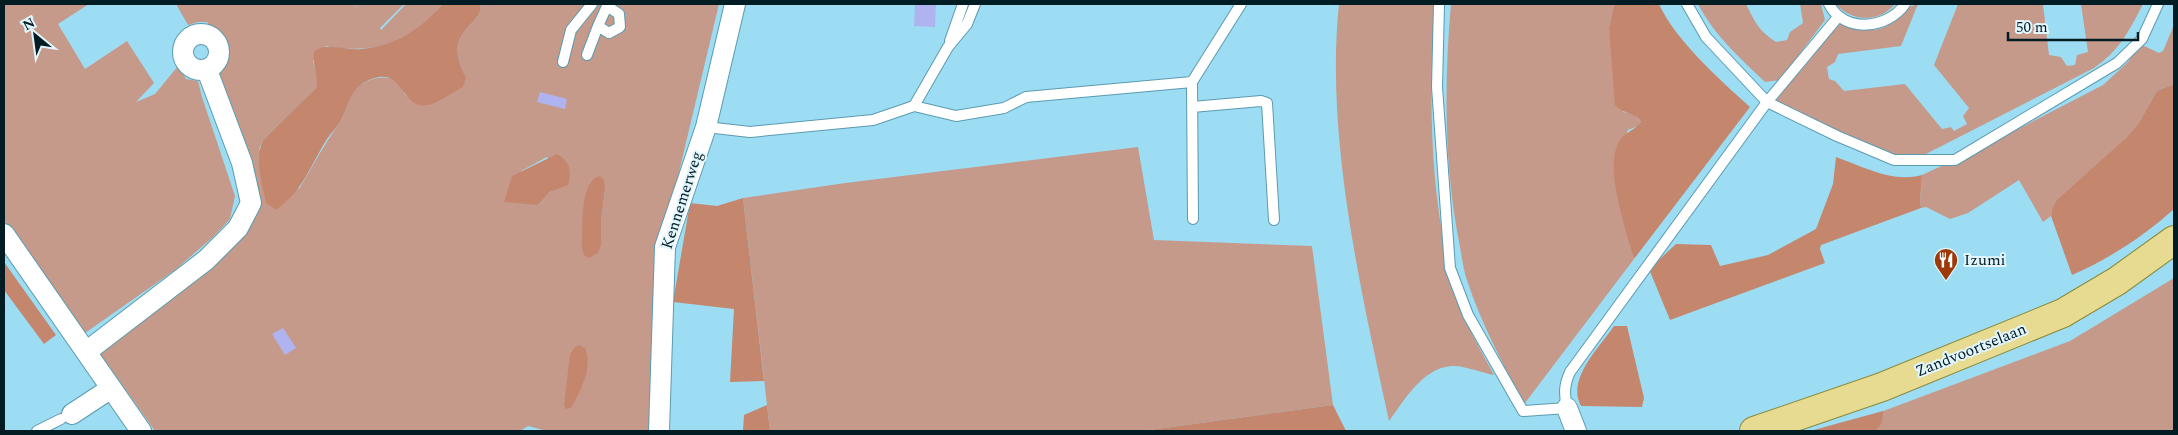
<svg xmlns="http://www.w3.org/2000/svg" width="2178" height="435" font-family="Spectral,serif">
<rect width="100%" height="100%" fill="#9cddf3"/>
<!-- green -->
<path fill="#c69a8a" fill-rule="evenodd" d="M 4,4 L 89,4 L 58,24 L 85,69 L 127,41 L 154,83 L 136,102 L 155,94 L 178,66 L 186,79 L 198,81 L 202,97 L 235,196 L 230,219 L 213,237 L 175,270 L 85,333 L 4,220 Z
M 176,4 L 353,4 L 359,9 L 354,4 L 404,4 L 380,28 L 381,30 L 406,4 L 443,4 C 434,13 426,24 416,31 C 389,49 356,52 326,46 L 313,61 L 318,79 L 316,88 L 263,140 L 259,149 L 299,189 C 312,167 324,145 339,123 C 346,113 347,99 356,89 C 364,80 384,73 395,81 C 400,84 403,91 406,96 L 466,77 C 439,29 486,25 480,4 L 719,4 L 669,214 L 652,319 L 649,431 L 547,431 L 528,426 L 520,431 L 155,431 L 96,348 L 246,217 L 215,73 L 222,69 C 228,48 220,37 207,22 L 198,22 L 188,25 ZM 547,157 L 564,185 L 550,192 L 538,205 L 521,171 ZM 595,177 L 605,190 L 601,221 L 601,236 Z
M 1339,4 L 1435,4 C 1428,102 1429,217 1462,310 C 1470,333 1483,354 1494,375 C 1483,373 1463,365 1452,366 C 1422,368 1404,401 1389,421 C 1361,291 1325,137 1339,4 Z
M 1451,4 L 1614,4 L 1609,28 L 1623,112 L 1634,114 L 1641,122 L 1638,126 L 1628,130 L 1614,163 L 1618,199 L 1634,259 L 1525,403 C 1505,370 1480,320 1468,283 C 1463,270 1462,256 1459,242 C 1444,164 1444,83 1451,4 Z
M 1698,4 L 1746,4 C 1755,22 1758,30 1776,42 L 1787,40 L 1790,32 L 1803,23 L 1800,4 L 1821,4 L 1825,20 L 1780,80 L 1765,82 C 1739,57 1714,35 1698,4 Z
M 1836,4 L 1895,4 C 1880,23 1851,22 1836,4 Z
M 1918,4 L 1901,46 L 1838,54 L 1835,62 L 1827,67 L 1829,79 L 1835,81 L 1844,91 L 1905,84 L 1942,129 L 1951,127 L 1954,131 L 1967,124 L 1963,116 L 1969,108 L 1934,65 L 1958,4 L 2043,4 L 2049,55 L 2061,57 L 2067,66 L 2075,65 L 2077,55 L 2088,52 L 2081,4 L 2143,4 C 2129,31 2120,50 2094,68 L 1926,154 L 1908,159 L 1884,156 L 1775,102 L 1837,20 C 1857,30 1878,37 1896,19 C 1904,11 1907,7 1918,4 Z
M 2174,25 L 2174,84 L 2157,91 L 2138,124 L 2126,138 L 2052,209 L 2051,216 L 2043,222 L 2019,180 L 1968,213 L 1950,219 L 1926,207 L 1921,208 L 1920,201 L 1922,175 L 1995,141 L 2103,85 L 2128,62 L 2140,44 L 2159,53 L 2163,51 Z
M 1138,147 L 1154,240 L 1312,246 L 1333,405 L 1142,431 L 770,431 L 743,198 L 845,183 Z
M 2174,278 L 2174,431 L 1830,431 L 2070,341 Z"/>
<!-- forest -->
<path fill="#c5866e" d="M 443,4 L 480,4 C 486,25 439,29 466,77 L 463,87 C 453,92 443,100 432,104 C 398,115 407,60 365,82 C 350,90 348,107 341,120 C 337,127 331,133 327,139 C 310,166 303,191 276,210 L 266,203 C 262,182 254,160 263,140 L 316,88 C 319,75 312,65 314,52 C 326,41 346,51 362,49 C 398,45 419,30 443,4 Z
M 1614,4 L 1659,4 C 1676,41 1720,80 1750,107 L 1634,259 C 1626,230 1606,174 1617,146 C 1622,132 1635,131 1641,122 C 1635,111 1623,115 1615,105 L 1609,28 Z
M 2174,84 L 2174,209 C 2144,236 2109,259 2072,275 L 2051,216 L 2052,209 L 2057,200 L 2126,138 L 2138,124 L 2157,91 Z
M 557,154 C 570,161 572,171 568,185 L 550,192 L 538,205 L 504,202 L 512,176 Z
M 1836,157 C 1864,167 1892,183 1922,175 L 1920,201 L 1921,208 L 1821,245 L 1820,249 L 1825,263 L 1670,320 L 1649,269 L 1676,244 L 1711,245 L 1720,266 L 1768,255 L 1816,229 L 1833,184 Z
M 600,176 L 604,180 L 605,190 L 601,221 L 601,245 L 598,253 L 589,258 L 584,255 L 582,248 C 583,231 579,180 600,176 Z
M 743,198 L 764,381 L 730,382 L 734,309 L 673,302 L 690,203 L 717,206 Z
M 4,262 L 56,335 L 44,344 L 4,290 Z
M 1614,326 L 1627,326 L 1644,398 L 1642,407 L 1581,406 C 1566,379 1600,347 1614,326 Z
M 579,345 L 585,348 C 593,368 581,390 571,408 L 566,409 L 564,405 L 570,355 L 574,348 Z
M 767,405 L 770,431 L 743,431 L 744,415 Z
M 1333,405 L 1346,431 L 1142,431 Z
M 1883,411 L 1882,423 L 1875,431 L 1810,431 Z"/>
<!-- water -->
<path fill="#afb4f0" d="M 915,4 L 936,4 L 935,27 L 914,26 Z
M 540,92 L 567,99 L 565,109 L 537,102 Z
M 283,328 L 296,348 L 285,355 L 272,334 Z"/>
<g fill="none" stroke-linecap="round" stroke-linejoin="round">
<!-- service casing -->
<g stroke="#5b9bb0" stroke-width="12">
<path id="service" d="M 1439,4 L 1437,87 L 1450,268 L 1468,315 L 1523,411 L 1567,408 C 1564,394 1564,385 1570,372 L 1767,102 L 1838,17
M 1687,4 L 1706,37 L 1767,102 L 1837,136 L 1894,160 L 1955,160 L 2117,63 L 2142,39 L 2158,4
M 1829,4 C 1844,34 1888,29 1905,4
M 598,26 L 608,4
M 950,41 L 963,4
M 587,55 L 598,26 L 609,33 L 620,27 L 619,14 L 607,6
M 563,62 L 571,30 L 592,4
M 914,106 L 948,47 L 967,24 L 975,4
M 1192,107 L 1261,101 L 1267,103 L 1274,220
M 706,127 L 750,132 L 873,120 L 914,106 L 956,116 L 1004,108 L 1026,97 L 1192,82
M 1193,219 L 1192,82 L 1241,4
M 37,431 L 61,419"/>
</g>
<!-- minor casing -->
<g stroke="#5b9bb0" stroke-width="22">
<path id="minor" d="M183 52a18 18 0 1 1 36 0a18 18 0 1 1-36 0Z
M 4,234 L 141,431
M 86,352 L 206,260 L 238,228 L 251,203 L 242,163 L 207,70
M 1567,408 L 1576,431
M 72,414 L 110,389
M 659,431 L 665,247 L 706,127 L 735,4"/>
</g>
<!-- primary casing -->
<g stroke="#8b893a" stroke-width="30">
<path id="primary" d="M 1754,431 L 1882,387 L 2063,313 L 2117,281 L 2174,240"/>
</g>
<!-- service -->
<use href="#service" stroke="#fff" stroke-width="10"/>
<!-- minor -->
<use href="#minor" stroke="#fff" stroke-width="20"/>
<!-- primary -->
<use href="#primary" stroke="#e6db90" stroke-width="28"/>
</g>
<!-- icons -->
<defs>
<g id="restaurant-pin" transform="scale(1.25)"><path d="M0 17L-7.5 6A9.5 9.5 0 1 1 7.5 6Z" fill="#9d3807" stroke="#e3f6fd"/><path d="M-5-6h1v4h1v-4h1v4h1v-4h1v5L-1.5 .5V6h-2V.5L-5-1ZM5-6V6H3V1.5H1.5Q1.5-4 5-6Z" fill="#fff"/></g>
</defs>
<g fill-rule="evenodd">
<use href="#restaurant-pin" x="1946" y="260"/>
</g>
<g text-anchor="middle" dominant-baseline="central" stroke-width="4" stroke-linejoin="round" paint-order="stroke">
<!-- street labels -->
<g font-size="16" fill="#021c24" stroke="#e3f6fd">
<text transform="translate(682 200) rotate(-72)">Kennemerweg</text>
<text transform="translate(1971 350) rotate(-22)">Zandvoortselaan</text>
</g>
<!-- poi labels -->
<g font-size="16" fill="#021c24" stroke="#e3f6fd" text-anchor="start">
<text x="1964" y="260">Izumi</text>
</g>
</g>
<!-- border -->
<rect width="2178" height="435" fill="none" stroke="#021c24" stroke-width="10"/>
<!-- north arrow -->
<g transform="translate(35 35) rotate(331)" stroke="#e3f6fd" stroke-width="4" paint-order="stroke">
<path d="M0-4L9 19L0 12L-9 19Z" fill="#021c24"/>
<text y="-8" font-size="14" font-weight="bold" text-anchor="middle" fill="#021c24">N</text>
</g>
<!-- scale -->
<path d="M2008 32v8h130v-8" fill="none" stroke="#021c24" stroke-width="2.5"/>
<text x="2016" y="32" font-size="15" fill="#021c24" stroke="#e3f6fd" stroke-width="4" paint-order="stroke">50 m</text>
</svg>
